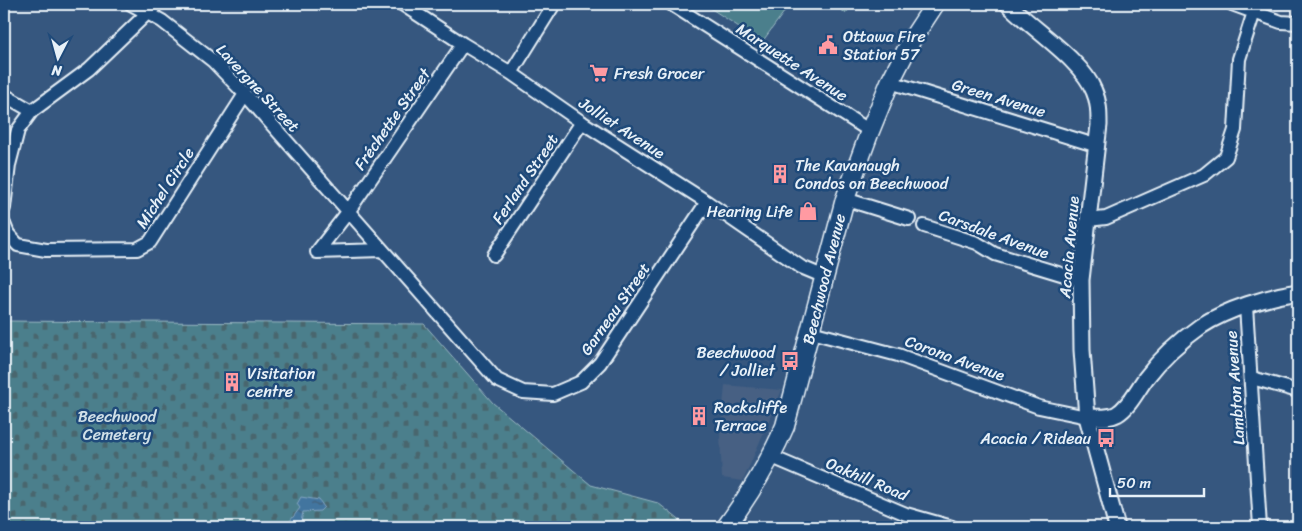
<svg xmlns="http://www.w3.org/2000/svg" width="1302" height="531" font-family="Sriracha,sans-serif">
<defs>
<pattern id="cemetery-stones" width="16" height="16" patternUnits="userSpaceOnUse" patternTransform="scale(1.25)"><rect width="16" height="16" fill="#4c7f8c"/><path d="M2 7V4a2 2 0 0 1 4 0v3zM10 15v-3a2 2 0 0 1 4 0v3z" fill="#49666e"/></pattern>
<pattern id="water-ripples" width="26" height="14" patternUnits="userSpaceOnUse" patternTransform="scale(1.25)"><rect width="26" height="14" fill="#42749f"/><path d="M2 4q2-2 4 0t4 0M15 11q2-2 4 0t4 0" fill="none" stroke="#445e74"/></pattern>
</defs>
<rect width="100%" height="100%" fill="#36577f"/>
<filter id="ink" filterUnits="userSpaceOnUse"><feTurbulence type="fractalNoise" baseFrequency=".02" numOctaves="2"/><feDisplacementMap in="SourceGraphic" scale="10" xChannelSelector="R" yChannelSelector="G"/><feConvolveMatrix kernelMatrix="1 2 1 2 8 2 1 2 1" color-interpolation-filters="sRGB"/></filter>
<g filter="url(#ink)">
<!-- built -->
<path fill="#466083" d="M 725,385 L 782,390 L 743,481 L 722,478 L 720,436 Z"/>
<!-- cemetery -->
<path fill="url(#cemetery-stones)" stroke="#9ab8c2" d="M 4,321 L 424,324 L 493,403 L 591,485 L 658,503 L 688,527 L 4,527 Z"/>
<!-- park -->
<path fill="#4c7f8c" stroke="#9ab8c2" d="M 704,4 L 790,4 L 762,42 Z
M 831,4 L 853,4 L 846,13 Z"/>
<!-- water -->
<path fill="url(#water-ripples)" stroke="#84a6c3" d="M 301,497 L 319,500 L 324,507 L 320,511 L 303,512 L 300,527 L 291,527 L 290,521 L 300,508 L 297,504 Z"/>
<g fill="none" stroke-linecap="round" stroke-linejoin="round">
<!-- minor casing -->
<g stroke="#e8f1f8" stroke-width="16">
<path id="minor" d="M 131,4 L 162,21 L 213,61 L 245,94 L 497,380 L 523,392 L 553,394 L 581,382 L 600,363 L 707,202
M 402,4 L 463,44 L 511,73 L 580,121 L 707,202 L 801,267 L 825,277
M 671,4 L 870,131
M 1232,4 L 1281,22 L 1298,23
M 511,73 L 554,4
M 890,82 L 1098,146
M 4,95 L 32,111
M 845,199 L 909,219
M 4,208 L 9,165 L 18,130 L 32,111 L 89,69 L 157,4
M 1088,220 L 1106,218 L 1204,175 L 1226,157 L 1235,130 L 1239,59 L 1254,12
M 4,224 L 8,234 L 18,245 L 46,250 L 137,249 L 150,242 L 245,94
M 924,226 L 977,243 L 995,254 L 1081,280
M 382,250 L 317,252 L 348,212 L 463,44
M 494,255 L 582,122
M 1246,306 L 1260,527
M 811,332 L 898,355 L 1039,407 L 1087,417
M 1252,378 L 1298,391
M 772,457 L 906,514 L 952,527"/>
</g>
<!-- tertiary casing -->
<g stroke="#e8f1f8" stroke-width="19">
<path id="tertiary" d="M 1008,4 C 1032,29 1082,60 1094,91 C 1099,102 1099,113 1099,125 L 1081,280 L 1082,350 L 1087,417 L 1117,527
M 1087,417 C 1097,417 1108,419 1117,414 C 1130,406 1137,390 1146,378 C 1161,358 1181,340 1201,326 C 1227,309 1267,297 1298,292"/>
</g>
<!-- secondary casing -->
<g stroke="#e8f1f8" stroke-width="21">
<path id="secondary" d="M 726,527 C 750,494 769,464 785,426 L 845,199 L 870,131 L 890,82 L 912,39 L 935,4"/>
</g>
<!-- minor -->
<use href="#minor" stroke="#1f4a7a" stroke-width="12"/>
<!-- tertiary -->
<use href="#tertiary" stroke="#1f4a7a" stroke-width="15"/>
<!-- secondary -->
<use href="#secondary" stroke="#1f4a7a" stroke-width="18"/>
</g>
</g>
<!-- icons -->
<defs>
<g id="civic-bare" transform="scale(1.5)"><path d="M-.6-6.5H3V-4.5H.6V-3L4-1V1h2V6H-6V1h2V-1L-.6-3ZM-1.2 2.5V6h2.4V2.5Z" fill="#ff9aa2" stroke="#1f4a7a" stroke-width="2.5" paint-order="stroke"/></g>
<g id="supermarket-bare" transform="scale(1.5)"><path d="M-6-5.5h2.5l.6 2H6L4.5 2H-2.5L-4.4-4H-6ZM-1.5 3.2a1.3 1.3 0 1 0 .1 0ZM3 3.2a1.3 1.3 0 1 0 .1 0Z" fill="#ff9aa2" stroke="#1f4a7a" stroke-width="2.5" paint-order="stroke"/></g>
<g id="building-bare" transform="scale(1.5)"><path d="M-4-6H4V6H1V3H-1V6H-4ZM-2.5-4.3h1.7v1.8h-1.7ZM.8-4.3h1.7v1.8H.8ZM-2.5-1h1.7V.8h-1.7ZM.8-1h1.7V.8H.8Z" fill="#ff9aa2" stroke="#1f4a7a" stroke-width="2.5" paint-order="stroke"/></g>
<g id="shop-bare" transform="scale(1.5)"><path d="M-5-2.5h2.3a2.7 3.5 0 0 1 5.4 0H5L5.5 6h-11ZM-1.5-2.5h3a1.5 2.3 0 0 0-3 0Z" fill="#ff9aa2" stroke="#1f4a7a" stroke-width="2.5" paint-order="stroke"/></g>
<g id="bus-bare" transform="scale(1.5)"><path d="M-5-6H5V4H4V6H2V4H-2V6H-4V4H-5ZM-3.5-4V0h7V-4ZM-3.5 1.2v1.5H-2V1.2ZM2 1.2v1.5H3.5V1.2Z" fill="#ff9aa2" stroke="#1f4a7a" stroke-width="2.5" paint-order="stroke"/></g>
</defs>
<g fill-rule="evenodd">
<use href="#civic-bare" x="828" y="45"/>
<use href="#supermarket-bare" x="599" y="73"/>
<use href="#building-bare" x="780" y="174"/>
<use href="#shop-bare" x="808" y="211"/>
<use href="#bus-bare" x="790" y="361"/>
<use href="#building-bare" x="232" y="382"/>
<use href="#building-bare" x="699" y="416"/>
<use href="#bus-bare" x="1106" y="438"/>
</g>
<g text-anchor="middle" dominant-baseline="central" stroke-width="5" stroke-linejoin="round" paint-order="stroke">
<!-- poi labels -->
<g font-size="16" fill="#e8f1f8" stroke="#1f4a7a" text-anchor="start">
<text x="843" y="36">Ottawa Fire<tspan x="843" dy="18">Station 57</tspan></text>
<text x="614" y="73">Fresh Grocer</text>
<text x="795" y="165">The Kavanaugh<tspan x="795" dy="18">Condos on Beechwood</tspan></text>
<text x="793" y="211" text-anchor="end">Hearing Life</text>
<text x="775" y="352" text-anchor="end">Beechwood<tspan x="775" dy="18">/ Jolliet</tspan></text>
<text x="247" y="373">Visitation<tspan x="247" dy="18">centre</tspan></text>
<text x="714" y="407">Rockcliffe<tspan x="714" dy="18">Terrace</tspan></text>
<text x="1091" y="438" text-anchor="end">Acacia / Rideau</text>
</g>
<!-- street labels -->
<g font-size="16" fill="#e8f1f8" stroke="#1f4a7a">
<text transform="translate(792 62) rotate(33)">Marquette Avenue</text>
<text transform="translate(258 88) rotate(47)">Lavergne Street</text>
<text transform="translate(999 98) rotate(17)">Green Avenue</text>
<text transform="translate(392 119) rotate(-55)">Fréchette Street</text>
<text transform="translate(622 128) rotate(33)">Jolliet Avenue</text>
<text transform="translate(525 179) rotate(-56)">Ferland Street</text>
<text transform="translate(165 188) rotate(-57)">Michel Circle</text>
<text transform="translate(994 234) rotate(20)">Carsdale Avenue</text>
<text transform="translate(1069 247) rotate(-85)">Acacia Avenue</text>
<text transform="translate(824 279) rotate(-76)">Beechwood Avenue</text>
<text transform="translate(615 309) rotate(-55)">Garneau Street</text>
<text transform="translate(955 358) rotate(20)">Corona Avenue</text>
<text transform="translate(1235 388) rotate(-94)">Lambton Avenue</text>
<text transform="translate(867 479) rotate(23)">Oakhill Road</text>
</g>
<!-- park labels -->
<g font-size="16" fill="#d1e0e8" stroke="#1f4a7a">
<text x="117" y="416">Beechwood<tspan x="117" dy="18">Cemetery</tspan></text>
</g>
</g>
<!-- margin -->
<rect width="1302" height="531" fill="none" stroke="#1f4a7a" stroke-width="20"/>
<rect x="10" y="10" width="1282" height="511" fill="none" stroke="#e8f1f8" stroke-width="2" filter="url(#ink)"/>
<!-- north arrow -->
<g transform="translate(58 58) rotate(186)" stroke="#1f4a7a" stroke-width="4" paint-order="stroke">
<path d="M0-4L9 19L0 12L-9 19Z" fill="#e8f1f8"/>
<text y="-8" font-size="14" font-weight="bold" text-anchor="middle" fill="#e8f1f8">N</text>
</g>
<!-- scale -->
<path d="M1110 488v8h94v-8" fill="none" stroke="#e8f1f8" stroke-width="2.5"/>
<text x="1117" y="488" font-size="15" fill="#e8f1f8" stroke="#1f4a7a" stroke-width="4" paint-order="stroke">50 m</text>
</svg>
